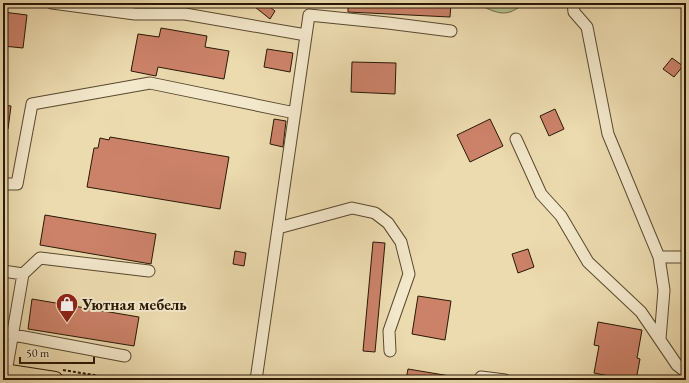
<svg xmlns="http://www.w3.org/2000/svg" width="689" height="383" font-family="'EB Garamond',serif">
<defs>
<pattern id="grass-tufts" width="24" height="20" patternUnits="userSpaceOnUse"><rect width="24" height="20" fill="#b4c18d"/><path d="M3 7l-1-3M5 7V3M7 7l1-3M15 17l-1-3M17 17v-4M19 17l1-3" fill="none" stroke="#9ba578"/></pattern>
</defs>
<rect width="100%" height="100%" fill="#ecdbaf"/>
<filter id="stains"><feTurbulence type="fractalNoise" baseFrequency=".005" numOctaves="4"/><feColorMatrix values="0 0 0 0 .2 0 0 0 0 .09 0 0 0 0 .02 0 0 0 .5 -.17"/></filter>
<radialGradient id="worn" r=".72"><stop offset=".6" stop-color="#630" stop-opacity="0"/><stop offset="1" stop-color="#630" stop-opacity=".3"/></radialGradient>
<!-- grass -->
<path fill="url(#grass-tufts)" stroke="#6e6c48" d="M 482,3 L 525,3 C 509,15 503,16 484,7 Z"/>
<!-- building -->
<path fill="#cb8269" stroke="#281804" d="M 250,3 L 265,3 L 275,11 L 270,19 Z
M 348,3 L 451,3 L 450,17 L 348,12 Z
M 3,12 L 27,15 L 23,48 L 3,46 Z
M 161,28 L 207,36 L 205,47 L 229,51 L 224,79 L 158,67 L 156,76 L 131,71 L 138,34 L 159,37 Z
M 267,49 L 293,53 L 290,72 L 264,67 Z
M 672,58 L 683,66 L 674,77 L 663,69 Z
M 352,62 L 396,63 L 395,94 L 351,92 Z
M 3,105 L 11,106 L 8,129 L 3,129 Z
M 555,109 L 564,129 L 549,136 L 540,116 Z
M 274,119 L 286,121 L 283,147 L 270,144 Z
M 490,119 L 503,146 L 470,162 L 457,135 Z
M 110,137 L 229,157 L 220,209 L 87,187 L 94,148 L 98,148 L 100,138 L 109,140 Z
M 45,215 L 156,234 L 151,264 L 40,245 Z
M 373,242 L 385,243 L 375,352 L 363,351 Z
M 528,249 L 534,267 L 518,273 L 512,254 Z
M 235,251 L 246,253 L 244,266 L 233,264 Z
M 418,296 L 451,301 L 445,340 L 412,334 Z
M 32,299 L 139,317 L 134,346 L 28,329 Z
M 598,322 L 642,330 L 637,358 L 640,359 L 636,380 L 629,380 L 594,373 L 599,346 L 594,345 Z
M 408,369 L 450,376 L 450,380 L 406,380 Z"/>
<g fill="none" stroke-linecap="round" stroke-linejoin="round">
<!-- minor casing -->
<g stroke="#59492f" stroke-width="13">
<path id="minor" d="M 52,3 L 135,14 L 185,14 L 306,35
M 573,3 L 574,12 L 587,27 L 608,134 L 659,257 L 664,290 L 660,339
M 516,139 L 541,194 L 561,216 L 588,262 L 641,312 L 677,365 L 686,372
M 3,184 L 17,184 L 32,104 L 150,83 L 295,113
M 278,228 L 352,208 L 375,213 L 388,223 L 401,242 L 409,274 L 389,331 L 390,351
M 659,257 L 681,257 L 686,258
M 3,271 L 23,274 L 40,258 L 149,271
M 3,333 L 125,356
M 6,372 L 23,274
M 481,377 L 505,380
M 256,380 L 309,15 L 388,23 L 451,31"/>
</g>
<!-- highway casing -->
<g stroke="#281804" stroke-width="18">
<path id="highway" d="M 3,372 L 55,380"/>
</g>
<!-- path -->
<path stroke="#281804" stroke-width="2" stroke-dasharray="3 2" stroke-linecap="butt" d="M 63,370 L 124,380"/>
<!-- minor -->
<use href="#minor" stroke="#f3e8cb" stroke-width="11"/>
<!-- highway -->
<use href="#highway" stroke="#ecdbaf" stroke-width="16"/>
</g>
<!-- icons -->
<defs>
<g id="shop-pin" transform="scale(1.15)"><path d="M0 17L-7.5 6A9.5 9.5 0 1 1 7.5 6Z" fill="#8f2418" stroke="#f3e8cb"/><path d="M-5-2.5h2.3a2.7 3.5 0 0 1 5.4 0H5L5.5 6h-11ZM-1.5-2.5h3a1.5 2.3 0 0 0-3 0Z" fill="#fff"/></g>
</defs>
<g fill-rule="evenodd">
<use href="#shop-pin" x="67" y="304"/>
</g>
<g text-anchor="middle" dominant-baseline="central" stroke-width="4" stroke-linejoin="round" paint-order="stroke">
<!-- poi labels -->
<g font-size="16" font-weight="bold" fill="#281804" stroke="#f3e8cb" text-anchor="start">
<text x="82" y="304">Уютная мебель</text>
</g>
</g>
<!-- margin -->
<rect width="689" height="383" fill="none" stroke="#ecdbaf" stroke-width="16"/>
<rect x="4" y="4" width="681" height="375" fill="none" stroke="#281804" stroke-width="2"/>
<rect x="8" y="8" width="673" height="367" fill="none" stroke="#281804"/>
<!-- scale -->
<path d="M20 357v6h74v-6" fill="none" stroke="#281804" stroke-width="2"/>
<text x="26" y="357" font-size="12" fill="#281804" stroke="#f3e8cb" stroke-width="3" paint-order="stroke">50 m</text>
<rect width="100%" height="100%" filter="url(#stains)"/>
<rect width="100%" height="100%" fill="url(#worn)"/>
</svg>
